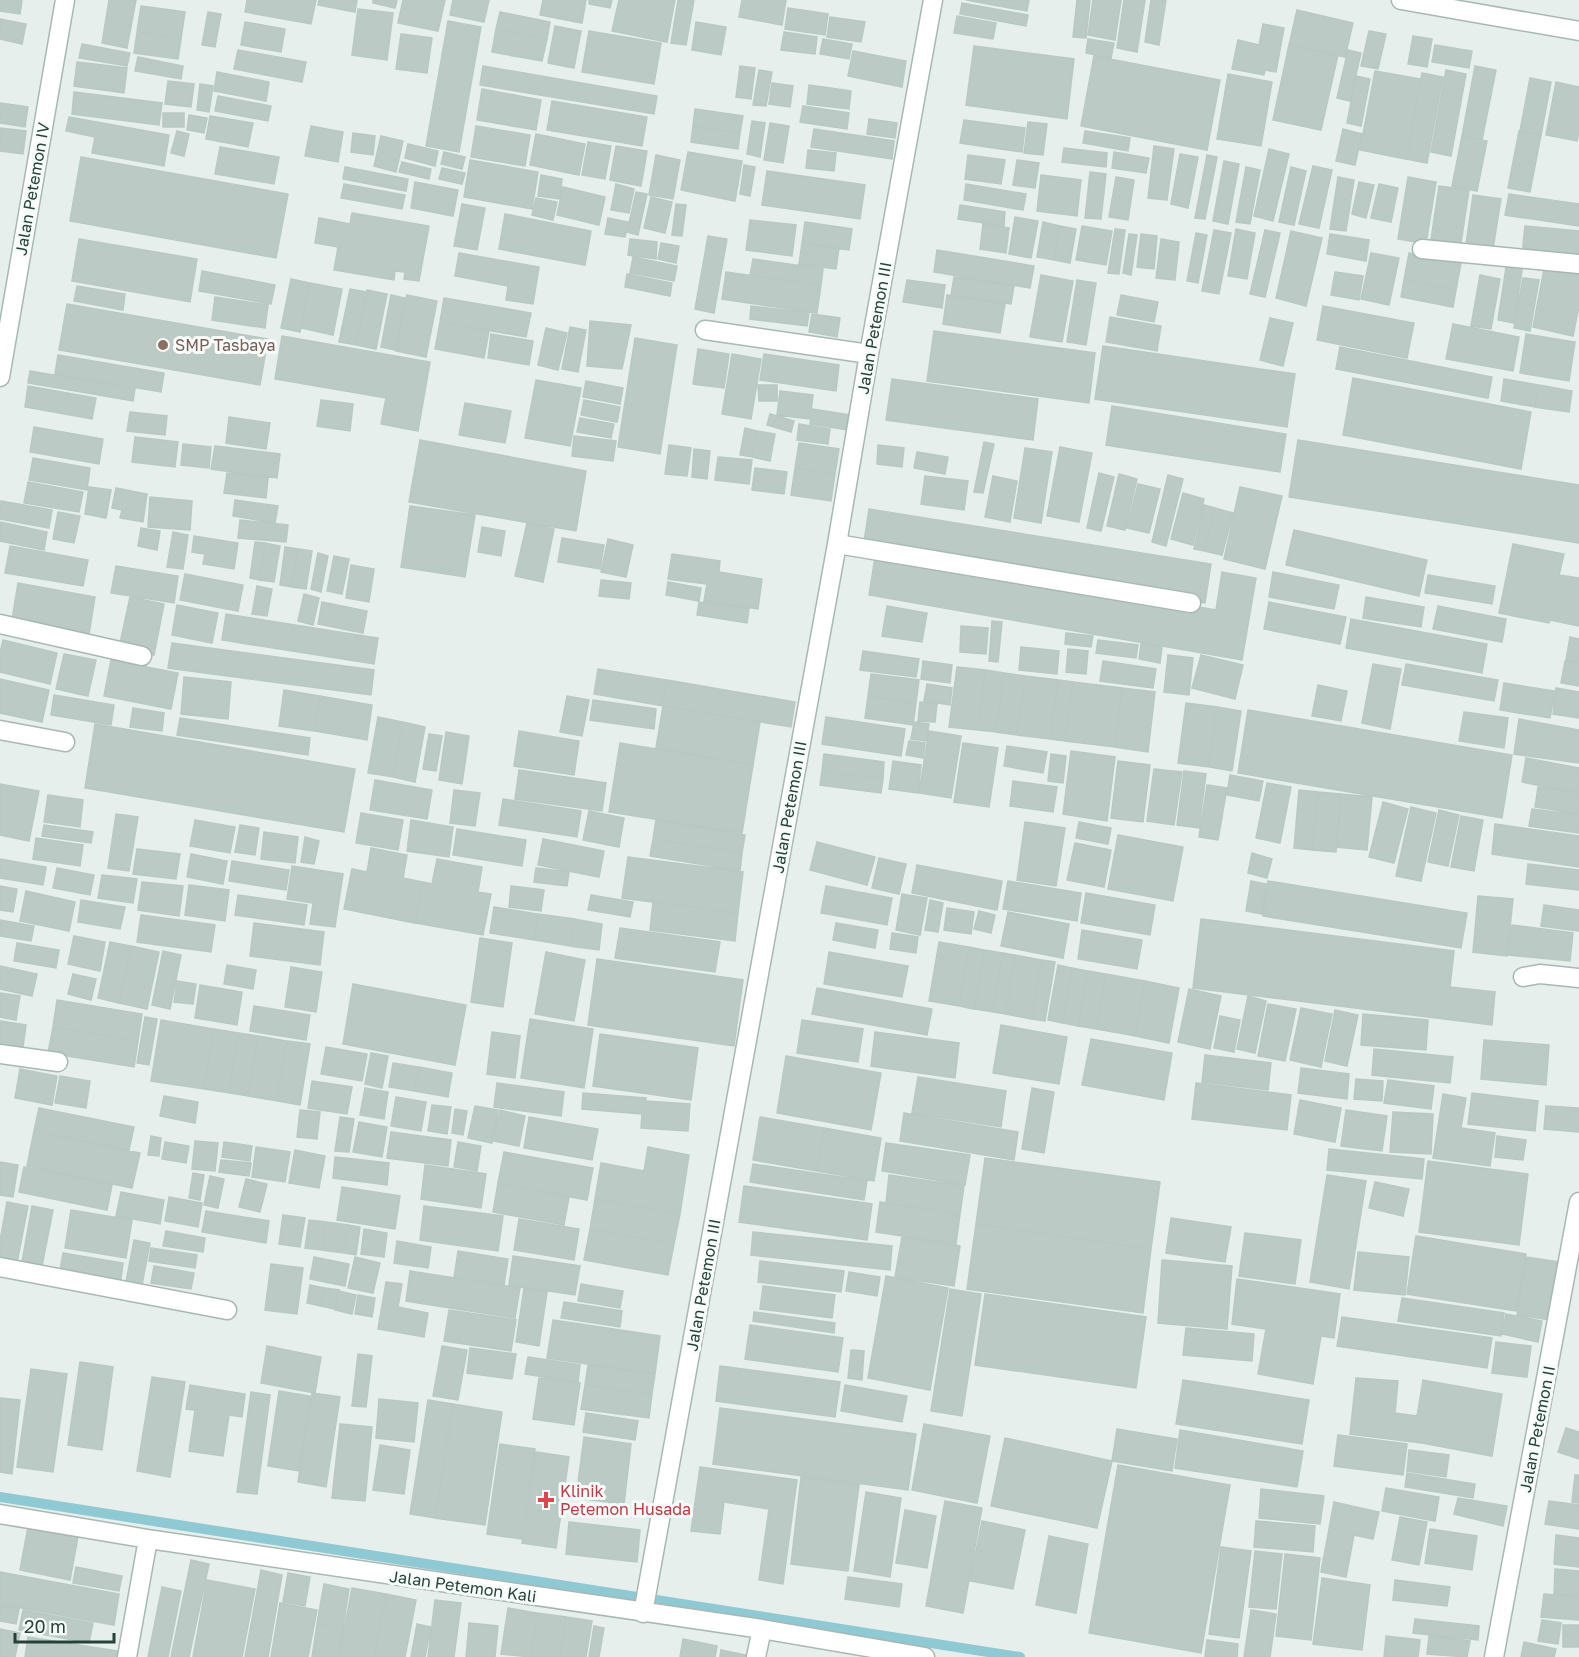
<svg xmlns="http://www.w3.org/2000/svg" width="1579" height="1657" font-family="'Golos Text',sans-serif">
<rect width="100%" height="100%" fill="#e6efeb"/>
<g fill="none" stroke-linecap="round" stroke-linejoin="round">
<!-- stream -->
<path stroke="#8ec9d4" stroke-width="10" d="M 0,1497 L 1020,1657"/>
</g>
<!-- building -->
<path fill="#bbcac4" stroke="#b8c9c2" stroke-width="1.5" d="M 0,0 L 22,0 L 20,14 L 0,11 Z
M 109,0 L 136,0 L 127,48 L 102,43 Z
M 247,0 L 316,0 L 311,24 L 245,12 Z
M 319,0 L 357,0 L 355,12 L 318,5 Z
M 373,0 L 397,0 L 395,8 L 373,3 Z
M 403,0 L 445,0 L 438,31 L 398,23 Z
M 453,0 L 489,0 L 484,22 L 450,15 Z
M 543,0 L 586,0 L 582,23 L 540,15 Z
M 589,0 L 612,0 L 610,8 L 589,4 Z
M 619,0 L 675,0 L 667,42 L 612,31 Z
M 678,0 L 694,0 L 686,45 L 671,43 Z
M 742,0 L 786,0 L 782,25 L 739,17 Z
M 966,0 L 1029,0 L 1027,11 Z
M 1077,0 L 1090,0 L 1086,38 L 1073,37 Z
M 1093,0 L 1121,0 L 1115,40 L 1088,35 Z
M 1124,0 L 1145,0 L 1137,52 L 1117,48 Z
M 1151,0 L 1166,0 L 1159,45 L 1145,42 Z
M 962,3 L 1028,15 L 1026,26 L 960,14 Z
M 141,6 L 185,12 L 181,39 L 137,32 Z
M 788,8 L 828,14 L 825,35 L 785,29 Z
M 358,9 L 393,13 L 387,60 L 352,55 Z
M 1297,10 L 1353,23 L 1345,57 L 1289,45 Z
M 208,12 L 221,14 L 215,47 L 202,45 Z
M 500,12 L 550,22 L 547,39 L 496,29 Z
M 957,16 L 996,23 L 993,39 L 954,33 Z
M 830,17 L 865,22 L 861,42 L 827,37 Z
M 0,19 L 26,24 L 22,44 L 0,39 Z
M 448,21 L 481,27 L 459,152 L 426,146 Z
M 245,22 L 285,29 L 281,52 L 241,45 Z
M 696,22 L 726,27 L 721,55 L 692,50 Z
M 1263,24 L 1284,28 L 1276,72 L 1265,70 L 1264,75 L 1232,69 L 1238,40 L 1259,45 Z
M 555,26 L 581,31 L 574,68 L 548,63 Z
M 496,29 L 547,39 L 542,61 L 492,52 Z
M 589,31 L 661,43 L 654,84 L 582,72 Z
M 1369,31 L 1386,34 L 1378,69 L 1361,66 Z
M 137,32 L 181,39 L 178,59 L 134,53 Z
M 784,32 L 817,37 L 815,54 L 781,50 Z
M 401,34 L 432,38 L 427,73 L 396,69 Z
M 1413,36 L 1432,39 L 1427,67 L 1408,64 Z
M 823,39 L 852,44 L 849,59 L 820,54 Z
M 1088,39 L 1114,43 L 1111,58 L 1086,53 Z
M 82,44 L 130,53 L 127,66 L 79,58 Z
M 1289,45 L 1338,55 L 1321,130 L 1273,120 Z
M 1435,45 L 1472,51 L 1469,68 L 1432,62 Z
M 974,46 L 1074,59 L 1067,119 L 966,105 Z
M 238,50 L 306,62 L 302,82 L 234,69 Z
M 1348,50 L 1361,53 L 1350,101 L 1337,98 Z
M 853,51 L 906,61 L 902,87 L 848,76 Z
M 1094,56 L 1220,80 L 1207,150 L 1081,126 Z
M 138,57 L 183,66 L 181,79 L 135,71 Z
M 77,62 L 127,68 L 124,93 L 74,86 Z
M 483,66 L 657,96 L 654,114 L 480,85 Z
M 740,66 L 755,68 L 751,99 L 736,97 Z
M 1475,66 L 1496,70 L 1482,140 L 1462,136 Z
M 759,70 L 772,72 L 766,106 L 753,105 Z
M 1446,70 L 1466,74 L 1451,156 L 1431,152 Z
M 1375,71 L 1421,79 L 1406,159 L 1360,150 Z
M 217,72 L 269,82 L 266,101 L 214,91 Z
M 1422,73 L 1443,77 L 1427,163 L 1406,159 Z
M 1228,74 L 1272,82 L 1261,146 L 1217,139 Z
M 1356,76 L 1370,79 L 1361,126 L 1347,123 Z
M 1530,78 L 1551,82 L 1541,135 L 1520,131 Z
M 168,81 L 194,84 L 191,107 L 165,104 Z
M 1556,82 L 1579,87 L 1579,132 L 1577,141 L 1546,135 Z
M 772,83 L 793,86 L 790,107 L 769,104 Z
M 200,84 L 213,86 L 209,112 L 197,110 Z
M 809,85 L 851,91 L 849,109 L 807,104 Z
M 482,89 L 541,100 L 536,130 L 477,120 Z
M 74,92 L 162,103 L 159,125 L 72,114 Z
M 218,96 L 271,106 L 268,121 L 215,111 Z
M 552,101 L 647,117 L 642,146 L 547,130 Z
M 0,103 L 28,107 L 25,127 L 0,123 Z
M 803,106 L 849,113 L 847,129 L 800,122 Z
M 695,109 L 743,116 L 740,133 L 693,126 Z
M 163,113 L 184,113 L 184,127 L 163,127 Z
M 189,115 L 207,118 L 204,133 L 187,130 Z
M 210,116 L 253,123 L 248,147 L 206,139 Z
M 69,117 L 169,135 L 164,166 L 92,153 L 95,137 L 66,131 Z
M 869,119 L 897,123 L 895,138 L 867,134 Z
M 964,120 L 1025,128 L 1022,152 L 960,143 Z
M 752,121 L 765,123 L 760,157 L 747,154 Z
M 1028,122 L 1047,124 L 1043,155 L 1024,153 Z
M 770,123 L 789,126 L 783,163 L 764,160 Z
M 311,126 L 343,132 L 338,162 L 305,156 Z
M 476,126 L 530,135 L 525,166 L 471,157 Z
M 693,126 L 740,133 L 738,149 L 691,142 Z
M 0,128 L 26,131 L 23,154 L 0,151 Z
M 814,129 L 894,141 L 892,159 L 811,147 Z
M 1343,129 L 1362,134 L 1355,165 L 1336,161 Z
M 177,131 L 189,134 L 184,156 L 171,153 Z
M 1085,131 L 1130,138 L 1128,151 L 1083,143 Z
M 1519,131 L 1541,135 L 1530,192 L 1508,188 Z
M 353,133 L 375,136 L 373,155 L 351,152 Z
M 536,134 L 585,144 L 579,175 L 530,165 Z
M 381,136 L 403,141 L 396,172 L 374,166 Z
M 1462,136 L 1487,141 L 1477,191 L 1452,186 Z
M 588,142 L 611,146 L 605,179 L 582,175 Z
M 408,144 L 438,151 L 435,166 L 405,158 Z
M 616,146 L 647,151 L 641,186 L 610,180 Z
M 1154,146 L 1174,149 L 1167,200 L 1148,198 Z
M 220,147 L 279,157 L 274,184 L 215,174 Z
M 1064,148 L 1107,153 L 1106,167 L 1062,162 Z
M 1269,149 L 1289,154 L 1273,221 L 1254,216 Z
M 808,150 L 836,153 L 834,171 L 806,168 Z
M 444,152 L 465,157 L 462,169 L 441,164 Z
M 688,152 L 742,161 L 735,201 L 681,190 Z
M 1114,152 L 1149,158 L 1146,173 L 1112,168 Z
M 1180,154 L 1198,157 L 1188,208 L 1171,204 Z
M 656,155 L 680,160 L 673,199 L 649,195 Z
M 968,155 L 1005,160 L 1001,184 L 965,179 Z
M 1207,155 L 1217,157 L 1205,219 L 1195,218 Z
M 81,157 L 288,194 L 276,258 L 70,221 Z
M 470,160 L 538,172 L 532,209 L 464,197 Z
M 1017,160 L 1039,163 L 1035,188 L 1013,185 Z
M 1224,161 L 1239,164 L 1228,224 L 1213,221 Z
M 402,162 L 431,169 L 429,179 L 399,172 Z
M 744,165 L 755,167 L 750,196 L 740,194 Z
M 1313,166 L 1332,170 L 1319,228 L 1299,224 Z
M 345,167 L 408,179 L 406,191 L 343,179 Z
M 1246,167 L 1260,170 L 1250,224 L 1236,222 Z
M 1291,167 L 1306,171 L 1294,225 L 1279,222 Z
M 442,168 L 465,173 L 462,184 L 439,179 Z
M 767,171 L 865,185 L 860,219 L 762,205 Z
M 1090,172 L 1106,174 L 1101,219 L 1085,218 Z
M 541,175 L 562,179 L 560,199 L 538,196 Z
M 1041,175 L 1081,180 L 1077,216 L 1037,211 Z
M 1116,177 L 1134,180 L 1128,220 L 1109,217 Z
M 1338,177 L 1354,180 L 1346,231 L 1330,229 Z
M 1408,177 L 1436,182 L 1426,244 L 1398,239 Z
M 415,182 L 458,190 L 453,216 L 411,208 Z
M 1359,182 L 1374,185 L 1366,218 L 1352,214 Z
M 344,184 L 405,195 L 402,209 L 341,198 Z
M 616,184 L 634,189 L 629,213 L 611,210 Z
M 966,184 L 1026,194 L 1023,210 L 964,200 Z
M 1379,184 L 1398,188 L 1391,222 L 1371,218 Z
M 1439,186 L 1469,190 L 1460,250 L 1430,246 Z
M 563,187 L 605,197 L 599,225 L 557,215 Z
M 636,192 L 647,194 L 638,235 L 627,232 Z
M 1509,194 L 1579,204 L 1579,226 L 1505,215 Z
M 1473,195 L 1501,199 L 1492,255 L 1465,251 Z
M 651,197 L 672,202 L 665,233 L 644,228 Z
M 536,198 L 557,202 L 553,220 L 532,215 Z
M 462,204 L 485,208 L 477,250 L 454,246 Z
M 676,204 L 686,205 L 682,236 L 672,235 Z
M 960,205 L 1005,212 L 1004,226 L 958,219 Z
M 352,213 L 429,226 L 419,281 L 404,279 L 405,272 L 395,271 L 394,280 L 334,270 L 338,247 L 315,243 L 319,218 L 350,224 Z
M 505,214 L 591,231 L 585,265 L 499,249 Z
M 1015,217 L 1038,221 L 1031,258 L 1009,254 Z
M 608,218 L 628,222 L 625,237 L 605,234 Z
M 750,220 L 796,225 L 792,256 L 746,250 Z
M 805,222 L 852,229 L 849,250 L 802,243 Z
M 1043,222 L 1060,226 L 1054,260 L 1037,257 Z
M 983,224 L 1009,228 L 1006,253 L 980,249 Z
M 1060,226 L 1076,229 L 1070,263 L 1054,260 Z
M 1082,226 L 1112,231 L 1106,265 L 1076,260 Z
M 1525,226 L 1579,231 L 1579,261 L 1522,255 Z
M 1115,229 L 1125,230 L 1119,274 L 1108,273 Z
M 1236,229 L 1255,233 L 1247,279 L 1228,276 Z
M 1214,230 L 1231,233 L 1219,294 L 1202,291 Z
M 1265,230 L 1280,233 L 1265,297 L 1250,294 Z
M 1291,231 L 1322,238 L 1306,306 L 1276,298 Z
M 1196,233 L 1207,235 L 1198,283 L 1187,281 Z
M 1129,234 L 1137,235 L 1131,275 L 1123,273 Z
M 1141,234 L 1157,236 L 1154,269 L 1137,267 Z
M 1330,234 L 1369,240 L 1366,261 L 1327,254 Z
M 708,236 L 727,239 L 714,313 L 695,309 Z
M 79,239 L 197,259 L 190,302 L 72,281 Z
M 630,239 L 657,242 L 656,259 L 628,255 Z
M 1161,239 L 1179,242 L 1175,280 L 1156,278 Z
M 661,243 L 679,246 L 676,263 L 658,259 Z
M 802,243 L 839,248 L 836,269 L 799,264 Z
M 937,250 L 1034,266 L 1030,288 L 934,272 Z
M 459,253 L 539,267 L 533,304 L 506,300 L 508,286 L 455,276 Z
M 1371,253 L 1399,258 L 1389,305 L 1361,299 Z
M 1409,253 L 1461,263 L 1456,290 L 1404,280 Z
M 633,257 L 677,266 L 674,281 L 630,273 Z
M 753,259 L 823,269 L 821,285 L 750,275 Z
M 1507,261 L 1523,264 L 1514,323 L 1498,320 Z
M 1544,269 L 1579,275 L 1579,306 L 1573,336 L 1533,327 Z
M 202,271 L 275,285 L 271,304 L 199,291 Z
M 726,272 L 821,285 L 817,313 L 722,299 Z
M 1335,272 L 1363,276 L 1359,300 L 1331,295 Z
M 627,274 L 672,283 L 670,296 L 625,287 Z
M 1041,275 L 1073,281 L 1062,342 L 1030,337 Z
M 1480,275 L 1500,279 L 1491,329 L 1471,326 Z
M 954,277 L 1014,286 L 1011,304 L 951,295 Z
M 1523,278 L 1539,280 L 1530,331 L 1514,328 Z
M 291,279 L 310,283 L 300,332 L 281,328 Z
M 907,280 L 945,285 L 942,308 L 903,302 Z
M 1077,280 L 1096,283 L 1086,345 L 1067,342 Z
M 1404,280 L 1456,290 L 1453,307 L 1401,297 Z
M 310,283 L 342,289 L 333,335 L 301,328 Z
M 77,286 L 125,294 L 123,310 L 74,301 Z
M 350,289 L 367,292 L 356,345 L 339,342 Z
M 367,290 L 387,294 L 376,349 L 356,345 Z
M 391,295 L 405,298 L 395,350 L 381,347 Z
M 407,295 L 437,301 L 426,357 L 396,351 Z
M 947,295 L 1005,304 L 1000,333 L 943,324 Z
M 1121,295 L 1158,302 L 1154,322 L 1117,315 Z
M 215,297 L 268,305 L 265,328 L 212,320 Z
M 444,298 L 531,313 L 526,337 L 440,322 Z
M 67,304 L 268,339 L 260,385 L 59,350 Z
M 751,306 L 809,313 L 807,326 L 750,319 Z
M 1323,306 L 1414,323 L 1407,358 L 1317,340 Z
M 812,314 L 840,318 L 837,337 L 809,332 Z
M 1110,317 L 1161,326 L 1157,351 L 1106,342 Z
M 1270,318 L 1293,323 L 1283,366 L 1260,360 Z
M 590,321 L 631,325 L 622,369 L 587,366 Z
M 440,322 L 489,331 L 484,358 L 435,349 Z
M 1453,324 L 1519,337 L 1513,371 L 1446,359 Z
M 570,327 L 586,330 L 578,372 L 562,369 Z
M 546,328 L 567,333 L 558,370 L 538,365 Z
M 934,331 L 1095,353 L 1089,403 L 927,381 Z
M 491,334 L 533,341 L 529,365 L 488,358 Z
M 1526,334 L 1575,342 L 1569,381 L 1520,373 Z
M 282,336 L 430,362 L 418,431 L 381,424 L 386,398 L 275,379 Z
M 635,338 L 677,345 L 660,454 L 618,447 Z
M 1103,346 L 1295,374 L 1287,427 L 1095,399 Z
M 1340,347 L 1492,377 L 1488,398 L 1336,369 Z
M 698,349 L 729,354 L 724,388 L 693,384 Z
M 732,354 L 761,359 L 751,419 L 722,414 Z
M 764,354 L 839,365 L 836,391 L 760,380 Z
M 58,355 L 164,373 L 161,392 L 55,374 Z
M 30,371 L 135,389 L 133,401 L 28,383 Z
M 1353,378 L 1531,412 L 1521,469 L 1343,435 Z
M 892,379 L 1038,399 L 1033,440 L 886,420 Z
M 1504,379 L 1539,385 L 1535,407 L 1501,401 Z
M 536,380 L 581,388 L 570,446 L 525,438 Z
M 586,381 L 623,388 L 620,404 L 583,397 Z
M 758,385 L 777,385 L 777,401 L 759,401 Z
M 1539,385 L 1572,391 L 1569,412 L 1535,407 Z
M 28,386 L 96,398 L 92,419 L 25,407 Z
M 780,391 L 813,395 L 810,419 L 777,415 Z
M 321,400 L 353,404 L 350,431 L 317,426 Z
M 584,400 L 620,407 L 617,422 L 581,415 Z
M 465,403 L 511,411 L 505,443 L 459,435 Z
M 1112,406 L 1286,434 L 1280,472 L 1106,445 Z
M 812,409 L 850,415 L 848,430 L 810,424 Z
M 130,412 L 167,416 L 165,435 L 127,431 Z
M 770,414 L 794,421 L 791,432 L 767,425 Z
M 229,417 L 270,423 L 266,449 L 226,443 Z
M 580,418 L 614,424 L 611,438 L 577,432 Z
M 799,424 L 830,429 L 828,444 L 797,440 Z
M 34,427 L 103,439 L 99,464 L 30,452 Z
M 745,428 L 757,431 L 752,457 L 740,455 Z
M 757,431 L 775,434 L 770,461 L 752,457 Z
M 574,436 L 616,441 L 613,461 L 572,456 Z
M 135,437 L 178,442 L 175,467 L 132,462 Z
M 420,440 L 586,471 L 576,531 L 409,502 Z
M 1298,440 L 1579,485 L 1579,543 L 1289,497 Z
M 984,442 L 994,444 L 983,493 L 974,492 Z
M 799,443 L 839,449 L 835,474 L 795,468 Z
M 183,444 L 211,447 L 209,468 L 181,465 Z
M 669,445 L 691,448 L 687,476 L 665,474 Z
M 878,445 L 904,448 L 902,467 L 877,464 Z
M 215,446 L 280,454 L 277,478 L 211,469 Z
M 1060,447 L 1092,453 L 1079,522 L 1047,516 Z
M 1025,448 L 1052,452 L 1041,523 L 1014,518 Z
M 694,449 L 710,451 L 707,479 L 692,477 Z
M 917,452 L 948,457 L 945,474 L 914,468 Z
M 718,457 L 752,460 L 749,484 L 715,480 Z
M 33,458 L 90,468 L 87,490 L 29,480 Z
M 755,468 L 787,472 L 784,494 L 752,490 Z
M 795,468 L 835,474 L 831,501 L 791,495 Z
M 227,473 L 268,478 L 266,498 L 224,493 Z
M 1099,473 L 1114,477 L 1101,531 L 1087,528 Z
M 1119,474 L 1137,479 L 1125,530 L 1107,526 Z
M 1168,475 L 1183,479 L 1166,546 L 1152,542 Z
M 925,476 L 968,481 L 964,510 L 921,504 Z
M 993,476 L 1017,481 L 1010,522 L 985,517 Z
M 28,482 L 83,492 L 79,512 L 24,503 Z
M 1138,484 L 1160,489 L 1149,533 L 1127,528 Z
M 89,487 L 111,490 L 106,518 L 85,514 Z
M 1240,487 L 1282,496 L 1265,569 L 1224,559 Z
M 116,488 L 147,494 L 143,522 L 120,518 L 122,510 L 112,508 Z
M 1183,493 L 1204,499 L 1193,545 L 1171,539 Z
M 150,497 L 192,501 L 190,530 L 148,527 Z
M 235,500 L 278,506 L 275,523 L 233,516 Z
M 1,501 L 52,510 L 49,528 L 0,519 Z
M 1204,505 L 1215,508 L 1204,551 L 1194,549 Z
M 410,506 L 475,515 L 465,577 L 401,567 Z
M 1215,508 L 1233,513 L 1222,555 L 1204,551 Z
M 869,509 L 1211,564 L 1205,603 L 863,548 Z
M 58,512 L 80,516 L 74,543 L 53,539 Z
M 240,520 L 288,525 L 286,542 L 238,538 Z
M 0,522 L 47,532 L 44,550 L 0,541 Z
M 527,523 L 554,529 L 543,582 L 515,576 Z
M 482,527 L 505,531 L 501,556 L 478,552 Z
M 141,528 L 160,531 L 157,550 L 138,546 Z
M 1294,530 L 1427,560 L 1419,596 L 1286,565 Z
M 173,532 L 188,535 L 183,569 L 167,567 Z
M 194,536 L 238,543 L 234,569 L 203,564 L 205,554 L 192,552 Z
M 562,538 L 604,545 L 600,569 L 558,562 Z
M 608,539 L 633,545 L 626,577 L 601,572 Z
M 255,542 L 265,543 L 260,580 L 250,578 Z
M 265,543 L 280,546 L 274,582 L 260,580 Z
M 1513,544 L 1564,554 L 1559,575 L 1579,578 L 1579,626 L 1550,620 L 1549,623 L 1499,613 Z
M 10,546 L 88,560 L 83,586 L 5,573 Z
M 285,547 L 298,549 L 292,587 L 280,585 Z
M 298,549 L 312,551 L 306,589 L 292,587 Z
M 876,551 L 1216,610 L 1222,572 L 1256,578 L 1242,660 L 869,595 Z
M 318,553 L 328,556 L 321,592 L 311,589 Z
M 672,554 L 720,561 L 719,572 L 762,579 L 758,609 L 704,601 L 707,584 L 668,579 Z
M 334,556 L 349,559 L 342,594 L 327,591 Z
M 351,565 L 374,569 L 369,602 L 346,598 Z
M 116,566 L 178,576 L 174,603 L 111,593 Z
M 1273,572 L 1339,585 L 1334,609 L 1269,597 Z
M 185,574 L 243,585 L 238,611 L 180,600 Z
M 1428,575 L 1495,586 L 1492,604 L 1425,593 Z
M 601,580 L 631,583 L 629,599 L 599,596 Z
M 668,582 L 701,588 L 699,601 L 666,595 Z
M 18,583 L 95,597 L 89,634 L 12,620 Z
M 257,586 L 272,589 L 267,616 L 252,614 Z
M 304,594 L 319,598 L 313,625 L 298,621 Z
M 130,597 L 164,604 L 154,655 L 119,648 Z
M 1366,597 L 1424,607 L 1421,627 L 1363,618 Z
M 322,602 L 367,611 L 363,633 L 318,624 Z
M 699,602 L 749,609 L 747,623 L 697,615 Z
M 1269,602 L 1346,617 L 1340,644 L 1264,629 Z
M 177,605 L 218,613 L 212,643 L 172,635 Z
M 887,606 L 927,613 L 922,642 L 882,636 Z
M 1438,606 L 1506,619 L 1502,642 L 1433,629 Z
M 226,614 L 378,638 L 374,664 L 222,640 Z
M 1351,619 L 1487,644 L 1482,673 L 1346,648 Z
M 992,621 L 1002,622 L 998,662 L 989,661 Z
M 961,626 L 988,628 L 986,654 L 960,652 Z
M 1066,633 L 1093,636 L 1091,647 L 1065,644 Z
M 1570,637 L 1579,639 L 1579,662 L 1566,660 Z
M 3,640 L 57,653 L 50,684 L 0,672 L 0,653 Z
M 1098,640 L 1138,645 L 1136,658 L 1096,653 Z
M 172,643 L 374,670 L 371,695 L 168,668 Z
M 1141,644 L 1162,647 L 1160,663 L 1139,659 Z
M 1021,647 L 1059,651 L 1057,674 L 1019,670 Z
M 1068,649 L 1088,651 L 1086,674 L 1066,672 Z
M 863,651 L 919,659 L 916,677 L 860,670 Z
M 64,654 L 96,660 L 88,696 L 56,689 Z
M 1168,655 L 1193,658 L 1189,695 L 1164,692 Z
M 1201,655 L 1243,665 L 1235,699 L 1192,688 Z
M 111,660 L 178,673 L 171,709 L 104,696 Z
M 923,661 L 952,665 L 950,683 L 921,679 Z
M 1103,661 L 1156,669 L 1153,688 L 1100,681 Z
M 1565,661 L 1579,663 L 1579,686 L 1561,683 Z
M 1373,664 L 1401,669 L 1390,729 L 1362,723 Z
M 1406,664 L 1498,680 L 1494,701 L 1402,685 Z
M 957,667 L 985,670 L 978,730 L 949,727 Z
M 598,669 L 667,680 L 663,706 L 594,694 Z
M 985,670 L 1004,673 L 996,732 L 978,730 Z
M 1004,673 L 1025,676 L 1017,735 L 996,732 Z
M 871,674 L 919,680 L 916,703 L 868,696 Z
M 1025,676 L 1058,680 L 1050,739 L 1017,735 Z
M 184,677 L 231,682 L 228,719 L 181,714 Z
M 0,679 L 49,690 L 42,722 L 0,713 Z
M 667,680 L 795,702 L 791,727 L 663,706 Z
M 1058,680 L 1073,682 L 1065,741 L 1050,739 Z
M 1073,682 L 1122,688 L 1115,747 L 1065,741 Z
M 1504,683 L 1555,691 L 1550,718 L 1500,710 Z
M 927,684 L 952,688 L 950,705 L 924,701 Z
M 1318,685 L 1347,691 L 1341,721 L 1312,716 Z
M 1122,688 L 1155,692 L 1148,752 L 1115,747 Z
M 1556,688 L 1579,692 L 1579,718 L 1553,714 Z
M 284,690 L 320,696 L 314,731 L 279,726 Z
M 54,695 L 114,705 L 111,725 L 51,715 Z
M 320,696 L 372,705 L 367,740 L 314,731 Z
M 567,696 L 589,700 L 582,736 L 560,732 Z
M 868,696 L 916,703 L 913,725 L 865,718 Z
M 593,700 L 656,709 L 654,729 L 590,720 Z
M 920,702 L 937,704 L 935,722 L 918,721 Z
M 1186,703 L 1217,707 L 1209,767 L 1178,763 Z
M 663,706 L 760,722 L 753,765 L 656,748 Z
M 1217,707 L 1241,711 L 1232,771 L 1209,767 Z
M 133,708 L 164,713 L 162,731 L 130,727 Z
M 1248,710 L 1512,755 L 1502,818 L 1238,773 Z
M 1464,712 L 1508,718 L 1504,748 L 1459,741 Z
M 378,717 L 403,722 L 393,777 L 368,773 Z
M 826,717 L 905,729 L 901,756 L 822,744 Z
M 180,718 L 310,738 L 308,755 L 177,735 Z
M 1519,719 L 1579,730 L 1579,763 L 1514,754 Z
M 403,722 L 425,727 L 415,782 L 393,777 Z
M 914,722 L 929,724 L 926,741 L 911,739 Z
M 95,724 L 355,769 L 344,832 L 85,788 Z
M 519,731 L 579,741 L 574,775 L 514,766 Z
M 929,731 L 961,736 L 951,798 L 919,793 Z
M 446,732 L 469,736 L 462,784 L 439,780 Z
M 429,734 L 442,736 L 436,771 L 423,769 Z
M 909,741 L 925,743 L 923,758 L 906,755 Z
M 620,743 L 753,765 L 742,833 L 609,812 Z
M 963,743 L 998,748 L 989,807 L 954,802 Z
M 1007,746 L 1047,752 L 1043,773 L 1004,766 Z
M 1071,751 L 1115,757 L 1107,821 L 1063,814 Z
M 824,754 L 884,762 L 883,779 L 822,771 Z
M 1051,754 L 1066,756 L 1063,783 L 1048,781 Z
M 1526,758 L 1579,768 L 1579,793 L 1522,782 Z
M 893,761 L 921,765 L 918,793 L 889,789 Z
M 1118,761 L 1150,765 L 1143,822 L 1111,818 Z
M 1154,769 L 1182,772 L 1174,825 L 1147,821 Z
M 519,770 L 606,783 L 602,811 L 515,799 Z
M 822,771 L 883,779 L 881,793 L 820,785 Z
M 1184,771 L 1206,774 L 1199,828 L 1177,825 Z
M 1230,775 L 1263,781 L 1259,801 L 1227,795 Z
M 375,780 L 432,790 L 427,819 L 370,810 Z
M 1013,781 L 1057,787 L 1053,812 L 1010,806 Z
M 1267,783 L 1291,787 L 1280,843 L 1256,838 Z
M 0,784 L 39,791 L 29,841 L 0,835 Z
M 1207,785 L 1227,788 L 1218,840 L 1199,837 Z
M 1538,787 L 1579,793 L 1579,814 L 1535,807 Z
M 454,790 L 480,793 L 475,826 L 450,823 Z
M 1299,790 L 1318,792 L 1312,850 L 1294,848 Z
M 1318,792 L 1341,794 L 1336,852 L 1312,850 Z
M 1341,794 L 1372,797 L 1367,850 L 1336,847 Z
M 48,795 L 83,800 L 80,827 L 44,822 Z
M 503,799 L 581,811 L 577,837 L 499,825 Z
M 1383,802 L 1408,809 L 1394,863 L 1369,857 Z
M 1411,807 L 1436,813 L 1421,881 L 1396,876 Z
M 1532,809 L 1579,815 L 1579,833 L 1529,826 Z
M 1439,810 L 1459,815 L 1448,866 L 1428,862 Z
M 589,811 L 624,818 L 619,847 L 583,840 Z
M 361,813 L 403,820 L 398,850 L 356,843 Z
M 116,814 L 138,817 L 129,871 L 108,868 Z
M 1461,816 L 1483,820 L 1474,871 L 1451,867 Z
M 195,820 L 235,827 L 230,853 L 190,846 Z
M 411,820 L 453,827 L 449,857 L 407,851 Z
M 656,820 L 745,835 L 742,853 L 653,839 Z
M 1025,822 L 1065,828 L 1056,886 L 1017,880 Z
M 1079,822 L 1111,828 L 1108,844 L 1076,838 Z
M 1495,824 L 1579,836 L 1579,867 L 1492,854 Z
M 44,825 L 93,832 L 91,843 L 42,836 Z
M 240,825 L 259,828 L 255,855 L 235,852 Z
M 457,829 L 526,840 L 522,866 L 453,855 Z
M 264,832 L 298,837 L 295,863 L 261,859 Z
M 1118,835 L 1183,847 L 1173,901 L 1108,889 Z
M 305,837 L 319,841 L 314,864 L 301,862 Z
M 36,838 L 83,845 L 80,866 L 33,859 Z
M 543,839 L 604,851 L 599,877 L 538,865 Z
M 653,839 L 742,853 L 740,871 L 650,856 Z
M 817,842 L 875,857 L 867,885 L 810,870 Z
M 1075,843 L 1111,850 L 1104,887 L 1067,880 Z
M 371,848 L 407,855 L 403,878 L 423,882 L 415,923 L 344,909 L 352,869 L 367,872 Z
M 137,849 L 180,854 L 176,879 L 133,874 Z
M 1252,853 L 1272,859 L 1267,878 L 1248,873 Z
M 191,854 L 227,861 L 223,884 L 187,877 Z
M 628,857 L 743,872 L 738,913 L 622,898 Z
M 879,858 L 906,864 L 899,894 L 872,888 Z
M 0,859 L 46,867 L 43,885 L 0,878 Z
M 437,859 L 482,867 L 478,892 L 491,894 L 483,935 L 415,923 L 423,882 L 432,884 Z
M 232,861 L 289,870 L 286,890 L 229,881 Z
M 1528,864 L 1579,870 L 1579,890 L 1526,884 Z
M 917,865 L 1002,881 L 997,910 L 912,893 Z
M 292,866 L 343,874 L 335,927 L 310,924 L 313,903 L 287,899 Z
M 57,868 L 94,875 L 90,895 L 53,888 Z
M 536,868 L 569,872 L 567,886 L 534,882 Z
M 102,875 L 137,879 L 133,903 L 98,898 Z
M 1008,881 L 1081,893 L 1077,921 L 1003,909 Z
M 1251,881 L 1266,884 L 1262,914 L 1246,911 Z
M 1268,881 L 1467,913 L 1461,948 L 1263,916 Z
M 142,882 L 183,886 L 179,916 L 138,910 Z
M 189,885 L 229,890 L 225,921 L 185,915 Z
M 0,886 L 17,889 L 13,912 L 0,910 Z
M 511,886 L 544,890 L 541,911 L 509,907 Z
M 826,886 L 892,898 L 887,925 L 821,913 Z
M 26,891 L 75,902 L 69,931 L 20,921 Z
M 1086,893 L 1155,905 L 1150,935 L 1081,923 Z
M 902,894 L 927,898 L 920,935 L 896,930 Z
M 238,895 L 307,905 L 304,925 L 235,915 Z
M 591,895 L 633,902 L 630,917 L 588,910 Z
M 1478,896 L 1513,899 L 1507,956 L 1473,952 Z
M 81,900 L 125,907 L 120,929 L 78,922 Z
M 930,900 L 943,903 L 938,932 L 925,930 Z
M 653,902 L 738,913 L 735,941 L 650,930 Z
M 1544,905 L 1579,910 L 1579,931 L 1541,926 Z
M 494,907 L 538,914 L 534,940 L 490,933 Z
M 947,908 L 974,912 L 971,934 L 944,930 Z
M 979,911 L 995,915 L 991,933 L 974,929 Z
M 1008,912 L 1069,924 L 1063,958 L 1001,946 Z
M 538,914 L 574,919 L 570,946 L 534,940 Z
M 141,915 L 215,925 L 211,952 L 137,942 Z
M 574,919 L 602,924 L 599,950 L 570,946 Z
M 1201,919 L 1454,951 L 1450,987 L 1495,992 L 1492,1025 L 1193,988 Z
M 0,920 L 34,926 L 31,941 L 0,936 Z
M 254,923 L 324,932 L 320,965 L 250,956 Z
M 836,923 L 878,930 L 875,948 L 833,940 Z
M 1512,925 L 1573,933 L 1570,961 L 1508,955 Z
M 620,928 L 720,942 L 715,972 L 615,958 Z
M 1082,930 L 1142,940 L 1137,969 L 1078,959 Z
M 892,933 L 918,937 L 916,953 L 890,949 Z
M 74,936 L 105,942 L 100,971 L 68,964 Z
M 480,938 L 512,943 L 503,1007 L 471,1002 Z
M 110,942 L 131,946 L 119,1003 L 98,998 Z
M 939,942 L 969,947 L 959,1006 L 929,1001 Z
M 17,943 L 59,950 L 56,968 L 14,961 Z
M 131,946 L 159,952 L 147,1009 L 119,1003 Z
M 969,947 L 984,950 L 974,1009 L 959,1006 Z
M 984,950 L 1003,953 L 993,1012 L 974,1009 Z
M 163,951 L 181,955 L 170,1009 L 152,1005 Z
M 546,952 L 585,960 L 574,1021 L 535,1014 Z
M 829,952 L 908,966 L 902,997 L 824,984 Z
M 1003,953 L 1015,955 L 1005,1014 L 993,1012 Z
M 1015,955 L 1042,960 L 1032,1019 L 1005,1014 Z
M 597,959 L 743,980 L 734,1046 L 588,1025 Z
M 1042,960 L 1055,962 L 1045,1021 L 1032,1019 Z
M 227,965 L 256,970 L 253,989 L 224,984 Z
M 1058,965 L 1072,968 L 1063,1023 L 1048,1020 Z
M 0,966 L 37,974 L 32,996 L 0,989 Z
M 291,967 L 322,972 L 316,1012 L 285,1007 Z
M 1072,968 L 1088,971 L 1078,1026 L 1063,1023 Z
M 1088,971 L 1106,974 L 1096,1029 L 1078,1026 Z
M 73,974 L 96,979 L 91,1000 L 68,994 Z
M 1106,974 L 1145,981 L 1135,1036 L 1096,1029 Z
M 177,981 L 196,984 L 193,1004 L 174,1002 Z
M 1145,981 L 1179,988 L 1169,1043 L 1135,1036 Z
M 353,984 L 466,1005 L 455,1065 L 343,1044 Z
M 200,985 L 242,992 L 237,1025 L 195,1018 Z
M 817,988 L 932,1009 L 927,1035 L 812,1014 Z
M 1189,989 L 1221,996 L 1210,1049 L 1178,1042 Z
M 0,993 L 20,996 L 16,1020 L 0,1017 Z
M 1248,996 L 1266,1001 L 1255,1053 L 1237,1049 Z
M 57,1000 L 142,1014 L 138,1041 L 53,1027 Z
M 1268,1004 L 1296,1009 L 1285,1061 L 1258,1056 Z
M 254,1006 L 310,1015 L 306,1040 L 250,1031 Z
M 1301,1008 L 1332,1014 L 1321,1067 L 1290,1060 Z
M 1335,1010 L 1358,1015 L 1347,1066 L 1325,1061 Z
M 1363,1014 L 1428,1020 L 1426,1050 L 1361,1045 Z
M 1220,1016 L 1240,1020 L 1234,1052 L 1214,1048 Z
M 145,1017 L 157,1019 L 149,1065 L 137,1063 Z
M 530,1019 L 593,1029 L 584,1088 L 521,1078 Z
M 161,1020 L 214,1029 L 204,1089 L 151,1081 Z
M 802,1020 L 863,1029 L 858,1062 L 797,1053 Z
M 0,1021 L 26,1025 L 23,1047 L 0,1044 Z
M 1001,1025 L 1067,1037 L 1059,1084 L 993,1073 Z
M 53,1027 L 138,1041 L 134,1067 L 48,1053 Z
M 214,1029 L 239,1033 L 229,1093 L 204,1089 Z
M 492,1032 L 520,1036 L 515,1078 L 487,1074 Z
M 875,1032 L 959,1043 L 955,1078 L 871,1066 Z
M 239,1033 L 258,1036 L 248,1096 L 229,1093 Z
M 600,1034 L 698,1048 L 691,1100 L 593,1086 Z
M 258,1036 L 287,1041 L 277,1101 L 248,1096 Z
M 1091,1039 L 1172,1053 L 1164,1100 L 1082,1085 Z
M 1484,1040 L 1549,1045 L 1546,1085 L 1481,1079 Z
M 287,1041 L 310,1044 L 300,1105 L 277,1101 Z
M 326,1047 L 367,1054 L 362,1081 L 321,1074 Z
M 1374,1049 L 1453,1057 L 1450,1083 L 1372,1075 Z
M 371,1053 L 388,1056 L 382,1088 L 365,1084 Z
M 1205,1055 L 1271,1063 L 1268,1090 L 1202,1082 Z
M 786,1056 L 881,1073 L 871,1130 L 777,1113 Z
M 393,1063 L 419,1067 L 414,1091 L 389,1087 Z
M 419,1067 L 452,1073 L 448,1097 L 414,1091 Z
M 1301,1068 L 1349,1074 L 1347,1099 L 1298,1093 Z
M 20,1069 L 57,1076 L 52,1105 L 15,1098 Z
M 60,1076 L 90,1081 L 86,1108 L 55,1103 Z
M 918,1077 L 1006,1091 L 1001,1127 L 912,1113 Z
M 1356,1079 L 1383,1081 L 1382,1101 L 1354,1099 Z
M 1388,1080 L 1434,1086 L 1431,1109 L 1384,1103 Z
M 312,1081 L 352,1087 L 347,1114 L 308,1108 Z
M 497,1083 L 564,1092 L 561,1116 L 494,1107 Z
M 1196,1083 L 1291,1095 L 1287,1130 L 1192,1119 Z
M 365,1088 L 388,1092 L 384,1119 L 360,1115 Z
M 1032,1088 L 1054,1092 L 1044,1153 L 1022,1149 Z
M 583,1093 L 646,1098 L 646,1101 L 690,1104 L 688,1131 L 641,1128 L 642,1114 L 582,1109 Z
M 1472,1093 L 1538,1101 L 1535,1131 L 1468,1124 Z
M 1443,1094 L 1466,1098 L 1461,1128 L 1495,1133 L 1490,1166 L 1433,1158 Z
M 164,1096 L 198,1102 L 195,1123 L 160,1116 Z
M 396,1097 L 426,1102 L 421,1131 L 391,1126 Z
M 1300,1100 L 1341,1108 L 1335,1142 L 1294,1134 Z
M 432,1105 L 451,1107 L 447,1134 L 428,1131 Z
M 475,1106 L 498,1110 L 492,1143 L 468,1138 Z
M 1546,1106 L 1579,1108 L 1579,1132 L 1544,1129 Z
M 39,1108 L 134,1127 L 129,1150 L 34,1131 Z
M 455,1109 L 467,1111 L 463,1135 L 452,1133 Z
M 300,1110 L 320,1112 L 317,1139 L 297,1137 Z
M 500,1110 L 525,1116 L 519,1146 L 493,1141 Z
M 1346,1110 L 1387,1116 L 1382,1151 L 1341,1146 Z
M 1393,1112 L 1433,1114 L 1431,1154 L 1390,1152 Z
M 904,1113 L 1018,1132 L 1014,1160 L 900,1141 Z
M 340,1117 L 354,1119 L 349,1152 L 335,1151 Z
M 529,1117 L 598,1129 L 592,1160 L 524,1148 Z
M 760,1117 L 824,1128 L 816,1171 L 753,1160 Z
M 359,1122 L 387,1127 L 382,1157 L 353,1152 Z
M 824,1128 L 881,1138 L 874,1181 L 816,1171 Z
M 34,1131 L 140,1153 L 132,1188 L 27,1166 Z
M 391,1132 L 451,1140 L 448,1166 L 387,1158 Z
M 151,1136 L 161,1138 L 159,1156 L 148,1155 Z
M 1497,1136 L 1526,1140 L 1523,1160 L 1495,1157 Z
M 195,1141 L 218,1143 L 215,1171 L 192,1169 Z
M 165,1142 L 189,1146 L 186,1163 L 162,1159 Z
M 224,1142 L 252,1146 L 250,1161 L 222,1157 Z
M 458,1142 L 481,1146 L 477,1171 L 454,1167 Z
M 886,1143 L 970,1155 L 965,1185 L 882,1171 Z
M 256,1147 L 290,1152 L 285,1182 L 252,1177 Z
M 648,1147 L 689,1155 L 680,1214 L 595,1199 L 601,1163 L 644,1171 Z
M 1329,1149 L 1424,1159 L 1422,1179 L 1327,1170 Z
M 295,1150 L 325,1156 L 319,1188 L 289,1183 Z
M 504,1152 L 593,1168 L 587,1200 L 498,1183 Z
M 335,1157 L 389,1163 L 387,1185 L 333,1178 Z
M 985,1158 L 1160,1182 L 1151,1249 L 976,1224 Z
M 221,1160 L 251,1163 L 249,1176 L 219,1172 Z
M 1428,1161 L 1528,1174 L 1519,1245 L 1419,1232 Z
M 0,1162 L 18,1165 L 13,1197 L 0,1195 Z
M 753,1164 L 867,1181 L 864,1200 L 750,1182 Z
M 425,1165 L 486,1174 L 481,1208 L 421,1199 Z
M 24,1167 L 112,1185 L 107,1210 L 19,1192 Z
M 193,1173 L 204,1175 L 200,1200 L 189,1198 Z
M 889,1175 L 964,1186 L 960,1214 L 886,1203 Z
M 1327,1175 L 1366,1181 L 1349,1289 L 1310,1282 Z
M 210,1176 L 224,1179 L 218,1208 L 204,1205 Z
M 246,1179 L 267,1184 L 260,1212 L 239,1207 Z
M 1375,1182 L 1409,1189 L 1403,1216 L 1369,1208 Z
M 498,1183 L 569,1197 L 564,1225 L 493,1212 Z
M 744,1186 L 872,1204 L 867,1240 L 739,1222 Z
M 342,1187 L 400,1196 L 395,1229 L 337,1220 Z
M 121,1192 L 164,1200 L 160,1224 L 116,1216 Z
M 169,1197 L 202,1203 L 198,1227 L 165,1221 Z
M 595,1199 L 680,1214 L 674,1244 L 590,1229 Z
M 7,1202 L 28,1206 L 16,1268 L 0,1265 L 0,1241 Z
M 880,1202 L 960,1214 L 956,1244 L 876,1232 Z
M 32,1206 L 53,1210 L 42,1266 L 22,1262 Z
M 424,1206 L 503,1216 L 498,1251 L 420,1240 Z
M 71,1210 L 132,1220 L 126,1258 L 65,1248 Z
M 206,1211 L 269,1221 L 266,1243 L 202,1232 Z
M 283,1215 L 305,1218 L 300,1247 L 279,1244 Z
M 1171,1218 L 1231,1227 L 1225,1262 L 1166,1253 Z
M 519,1219 L 579,1229 L 574,1260 L 514,1250 Z
M 309,1220 L 326,1222 L 322,1250 L 305,1248 Z
M 326,1222 L 348,1225 L 344,1253 L 322,1250 Z
M 976,1224 L 1151,1249 L 1143,1313 L 967,1289 Z
M 348,1225 L 360,1227 L 356,1255 L 344,1253 Z
M 364,1229 L 387,1233 L 384,1257 L 361,1254 Z
M 590,1229 L 674,1244 L 668,1275 L 584,1260 Z
M 166,1231 L 205,1238 L 203,1252 L 163,1246 Z
M 753,1232 L 892,1246 L 890,1270 L 751,1255 Z
M 1245,1233 L 1301,1240 L 1295,1284 L 1239,1276 Z
M 1416,1236 L 1526,1254 L 1516,1311 L 1407,1294 Z
M 902,1237 L 960,1246 L 954,1286 L 895,1277 Z
M 134,1240 L 150,1243 L 141,1290 L 125,1287 Z
M 397,1241 L 431,1247 L 428,1268 L 394,1263 Z
M 151,1248 L 197,1255 L 195,1268 L 149,1261 Z
M 458,1251 L 508,1259 L 504,1285 L 454,1278 Z
M 1358,1252 L 1409,1257 L 1405,1295 L 1354,1290 Z
M 63,1253 L 123,1263 L 120,1286 L 59,1276 Z
M 513,1256 L 580,1266 L 575,1295 L 509,1285 Z
M 314,1257 L 349,1264 L 345,1286 L 310,1279 Z
M 355,1257 L 380,1263 L 373,1293 L 348,1288 Z
M 1526,1257 L 1559,1262 L 1550,1320 L 1517,1315 Z
M 1162,1260 L 1232,1266 L 1227,1329 L 1158,1323 Z
M 760,1261 L 844,1271 L 841,1292 L 758,1282 Z
M 271,1264 L 303,1268 L 297,1314 L 265,1310 Z
M 154,1266 L 194,1273 L 191,1289 L 151,1283 Z
M 410,1271 L 520,1288 L 515,1318 L 406,1301 Z
M 849,1272 L 880,1277 L 877,1296 L 846,1291 Z
M 886,1276 L 948,1288 L 930,1390 L 868,1378 Z
M 1237,1279 L 1340,1294 L 1334,1338 L 1321,1336 L 1313,1384 L 1258,1374 L 1266,1329 L 1232,1324 Z
M 386,1282 L 402,1284 L 398,1307 L 428,1313 L 424,1337 L 378,1329 Z
M 581,1284 L 623,1291 L 620,1308 L 578,1301 Z
M 310,1285 L 325,1288 L 321,1306 L 307,1303 Z
M 763,1286 L 835,1295 L 832,1318 L 760,1309 Z
M 325,1288 L 339,1290 L 335,1309 L 321,1306 Z
M 524,1288 L 547,1292 L 539,1346 L 516,1342 Z
M 950,1289 L 981,1294 L 962,1416 L 931,1411 Z
M 339,1291 L 356,1295 L 352,1314 L 335,1310 Z
M 985,1294 L 1146,1317 L 1136,1388 L 975,1365 Z
M 358,1295 L 375,1298 L 372,1317 L 355,1314 Z
M 1402,1298 L 1504,1313 L 1501,1336 L 1398,1321 Z
M 564,1302 L 622,1311 L 620,1327 L 561,1318 Z
M 449,1310 L 516,1320 L 511,1351 L 444,1341 Z
M 754,1312 L 835,1323 L 834,1333 L 753,1321 Z
M 1506,1314 L 1542,1321 L 1538,1342 L 1502,1334 Z
M 1342,1317 L 1492,1338 L 1487,1368 L 1337,1346 Z
M 553,1320 L 660,1336 L 655,1374 L 547,1358 Z
M 750,1325 L 843,1338 L 838,1372 L 745,1359 Z
M 1186,1328 L 1254,1334 L 1252,1361 L 1183,1355 Z
M 1496,1342 L 1531,1346 L 1527,1377 L 1492,1373 Z
M 267,1346 L 321,1357 L 315,1393 L 261,1383 Z
M 442,1346 L 467,1350 L 458,1400 L 433,1396 Z
M 470,1348 L 516,1354 L 512,1379 L 467,1373 Z
M 851,1350 L 864,1351 L 862,1380 L 848,1378 Z
M 358,1354 L 372,1356 L 366,1407 L 352,1406 Z
M 528,1357 L 580,1365 L 578,1382 L 525,1374 Z
M 80,1362 L 113,1367 L 102,1450 L 68,1445 Z
M 588,1365 L 655,1374 L 652,1394 L 585,1385 Z
M 720,1366 L 840,1382 L 835,1417 L 716,1401 Z
M 31,1369 L 67,1374 L 53,1472 L 17,1467 Z
M 152,1377 L 185,1382 L 170,1477 L 137,1471 Z
M 539,1378 L 580,1383 L 574,1425 L 533,1419 Z
M 1356,1378 L 1398,1381 L 1395,1413 L 1417,1416 L 1423,1380 L 1502,1394 L 1492,1456 L 1422,1443 L 1350,1434 Z
M 1183,1380 L 1309,1400 L 1302,1444 L 1176,1424 Z
M 190,1385 L 245,1394 L 242,1417 L 229,1415 L 223,1456 L 189,1451 L 195,1410 L 186,1409 Z
M 585,1385 L 652,1394 L 649,1418 L 581,1409 Z
M 845,1385 L 907,1396 L 902,1422 L 841,1411 Z
M 279,1391 L 310,1396 L 299,1471 L 268,1466 Z
M 251,1392 L 270,1395 L 257,1494 L 237,1492 Z
M 312,1393 L 340,1397 L 326,1487 L 298,1482 Z
M 0,1398 L 20,1400 L 12,1474 L 0,1472 Z
M 379,1399 L 418,1403 L 414,1442 L 376,1438 Z
M 428,1400 L 453,1404 L 435,1518 L 410,1514 Z
M 453,1404 L 502,1412 L 485,1525 L 435,1518 Z
M 720,1408 L 916,1434 L 908,1490 L 713,1464 Z
M 586,1413 L 638,1421 L 635,1440 L 583,1432 Z
M 340,1424 L 372,1427 L 365,1501 L 332,1498 Z
M 924,1424 L 990,1436 L 977,1503 L 912,1490 Z
M 1566,1428 L 1579,1432 L 1579,1459 L 1558,1452 Z
M 1117,1429 L 1177,1439 L 1172,1471 L 1112,1461 Z
M 1180,1430 L 1303,1451 L 1297,1487 L 1175,1468 Z
M 1338,1435 L 1407,1444 L 1403,1475 L 1334,1466 Z
M 584,1437 L 631,1444 L 624,1504 L 576,1498 Z
M 1005,1438 L 1112,1461 L 1097,1528 L 991,1506 Z
M 500,1444 L 535,1449 L 521,1539 L 487,1534 Z
M 380,1445 L 410,1450 L 404,1494 L 373,1490 Z
M 1409,1450 L 1449,1455 L 1446,1477 L 1407,1471 Z
M 536,1452 L 569,1457 L 556,1548 L 522,1543 Z
M 1118,1465 L 1230,1485 L 1201,1653 L 1089,1633 Z
M 700,1467 L 797,1480 L 783,1584 L 759,1580 L 769,1509 L 724,1502 L 720,1534 L 691,1531 Z
M 1407,1473 L 1475,1484 L 1473,1498 L 1405,1487 Z
M 1575,1475 L 1579,1475 L 1579,1503 L 1572,1502 Z
M 801,1477 L 859,1485 L 848,1571 L 791,1564 Z
M 1386,1488 L 1439,1497 L 1435,1521 L 1382,1511 Z
M 1261,1489 L 1324,1496 L 1320,1524 L 1259,1518 Z
M 866,1492 L 901,1498 L 890,1577 L 854,1571 Z
M 1458,1498 L 1507,1506 L 1503,1526 L 1454,1514 Z
M 945,1501 L 982,1508 L 963,1613 L 926,1606 Z
M 1549,1501 L 1579,1505 L 1579,1529 L 1545,1524 Z
M 1334,1502 L 1379,1512 L 1373,1539 L 1354,1535 L 1346,1577 L 1321,1572 Z
M 905,1510 L 936,1516 L 927,1568 L 896,1563 Z
M 1400,1517 L 1427,1522 L 1419,1565 L 1392,1560 Z
M 982,1521 L 1025,1530 L 1013,1589 L 970,1581 Z
M 1256,1521 L 1315,1526 L 1313,1552 L 1254,1547 Z
M 569,1522 L 640,1530 L 637,1562 L 566,1554 Z
M 28,1527 L 78,1537 L 70,1580 L 20,1570 Z
M 1430,1529 L 1477,1536 L 1472,1570 L 1425,1563 Z
M 1556,1535 L 1579,1538 L 1579,1567 L 1554,1564 Z
M 1049,1536 L 1088,1544 L 1076,1613 L 1036,1605 Z
M 1221,1547 L 1251,1551 L 1239,1638 L 1209,1634 Z
M 1255,1551 L 1282,1554 L 1276,1609 L 1249,1607 Z
M 1285,1554 L 1320,1558 L 1311,1640 L 1276,1636 Z
M 191,1560 L 209,1564 L 189,1657 L 171,1657 Z
M 76,1567 L 122,1576 L 119,1591 L 73,1583 Z
M 1555,1569 L 1579,1571 L 1579,1596 L 1554,1594 Z
M 261,1570 L 282,1575 L 268,1657 L 245,1657 Z
M 0,1572 L 119,1594 L 114,1625 L 0,1604 Z
M 288,1573 L 310,1577 L 305,1606 L 283,1602 Z
M 848,1577 L 902,1584 L 899,1607 L 845,1599 Z
M 1322,1578 L 1370,1585 L 1362,1650 L 1313,1644 Z
M 207,1580 L 255,1589 L 242,1657 L 193,1657 Z
M 1395,1580 L 1450,1587 L 1447,1606 L 1393,1600 Z
M 324,1584 L 349,1589 L 343,1628 L 317,1624 Z
M 162,1587 L 181,1591 L 168,1657 L 148,1657 Z
M 352,1588 L 386,1594 L 374,1657 L 339,1657 Z
M 386,1594 L 416,1600 L 405,1657 L 374,1657 Z
M 1544,1594 L 1579,1597 L 1579,1620 L 1541,1617 Z
M 435,1600 L 461,1603 L 454,1657 L 428,1657 Z
M 280,1603 L 317,1610 L 308,1657 L 271,1657 Z
M 0,1605 L 19,1609 L 16,1624 L 0,1621 Z
M 508,1608 L 537,1613 L 531,1657 L 501,1654 Z
M 23,1610 L 93,1623 L 89,1643 L 19,1630 Z
M 1251,1610 L 1276,1614 L 1270,1657 L 1244,1657 Z
M 537,1613 L 566,1617 L 560,1657 L 531,1657 Z
M 566,1617 L 592,1621 L 586,1657 L 560,1657 Z
M 1415,1619 L 1479,1626 L 1478,1640 L 1413,1633 Z
M 1542,1620 L 1561,1623 L 1558,1644 L 1538,1641 Z
M 469,1623 L 498,1626 L 495,1657 L 466,1657 Z
M 317,1624 L 343,1628 L 338,1657 L 312,1657 Z
M 417,1624 L 431,1627 L 425,1657 L 411,1657 Z
M 1563,1625 L 1579,1625 L 1579,1647 L 1563,1647 Z
M 594,1626 L 604,1628 L 599,1657 L 589,1657 Z
M 0,1629 L 20,1633 L 15,1657 L 0,1657 Z
M 1386,1636 L 1420,1640 L 1418,1657 L 1384,1657 Z
M 1429,1636 L 1470,1641 L 1467,1657 L 1427,1654 Z
M 28,1637 L 118,1651 L 117,1657 L 25,1657 Z
M 683,1639 L 717,1646 L 715,1657 L 680,1657 Z
M 1207,1640 L 1238,1644 L 1237,1657 L 1205,1657 Z
M 1524,1642 L 1556,1649 L 1554,1657 L 1521,1657 Z
M 721,1650 L 746,1655 L 746,1657 L 720,1657 Z"/>
<g fill="none" stroke-linecap="round" stroke-linejoin="round">
<!-- minor casing -->
<g stroke="#a8b8b2" stroke-width="21">
<path id="minor" d="M 1401,0 L 1579,31
M 1422,249 L 1579,264
M 705,330 L 869,354
M 0,377 L 65,0
M 837,544 L 1191,603
M 0,624 L 142,656
M 0,730 L 65,742
M 1523,977 L 1540,974 L 1579,978
M 0,1054 L 58,1062
M 0,1267 L 227,1310
M 0,1514 L 148,1539 L 762,1629 L 925,1657
M 643,1613 L 837,544 L 869,354 L 933,0
M 127,1657 L 148,1539
M 756,1657 L 762,1629
M 1494,1657 L 1579,1202"/>
</g>
<!-- minor -->
<use href="#minor" stroke="#fff" stroke-width="18"/>
</g>
<!-- markers -->
<circle fill="#8d6e63" stroke="#f7fbf9" stroke-width="2" cx="163" cy="345" r="6"/>
<path fill="#e0444e" stroke="#f7fbf9" stroke-width="2" d="M543 1491h6v6h6v6h-6v6h-6v-6h-6v-6h6z"/>
<g text-anchor="middle" dominant-baseline="central" stroke-width="6" stroke-linejoin="round" paint-order="stroke">
<!-- street labels -->
<g font-size="16" fill="#24423a" stroke="#f7fbf9">
<text transform="translate(32 189) rotate(-80)">Jalan Petemon IV</text>
<text transform="translate(874 328) rotate(-80)">Jalan Petemon III</text>
<text transform="translate(789 807) rotate(-80)">Jalan Petemon III</text>
<text transform="translate(703 1285) rotate(-80)">Jalan Petemon III</text>
<text transform="translate(1537 1429) rotate(-79)">Jalan Petemon II</text>
<text transform="translate(463 1586) rotate(8)">Jalan Petemon Kali</text>
</g>
<!-- education labels -->
<g font-size="16" fill="#785e54" stroke="#f7fbf9" text-anchor="start">
<text x="175" y="345">SMP Tasbaya</text>
</g>
<!-- health labels -->
<g font-size="16" fill="#be3a42" stroke="#f7fbf9" text-anchor="start">
<text x="560" y="1491">Klinik<tspan x="560" dy="18">Petemon Husada</tspan></text>
</g>
</g>
<!-- scale -->
<path d="M15 1633v9h99v-9" fill="none" stroke="#24423a" stroke-width="3"/>
<text x="24" y="1633" font-size="18" fill="#24423a" stroke="#f7fbf9" stroke-width="4.5" paint-order="stroke">20 m</text>
</svg>
